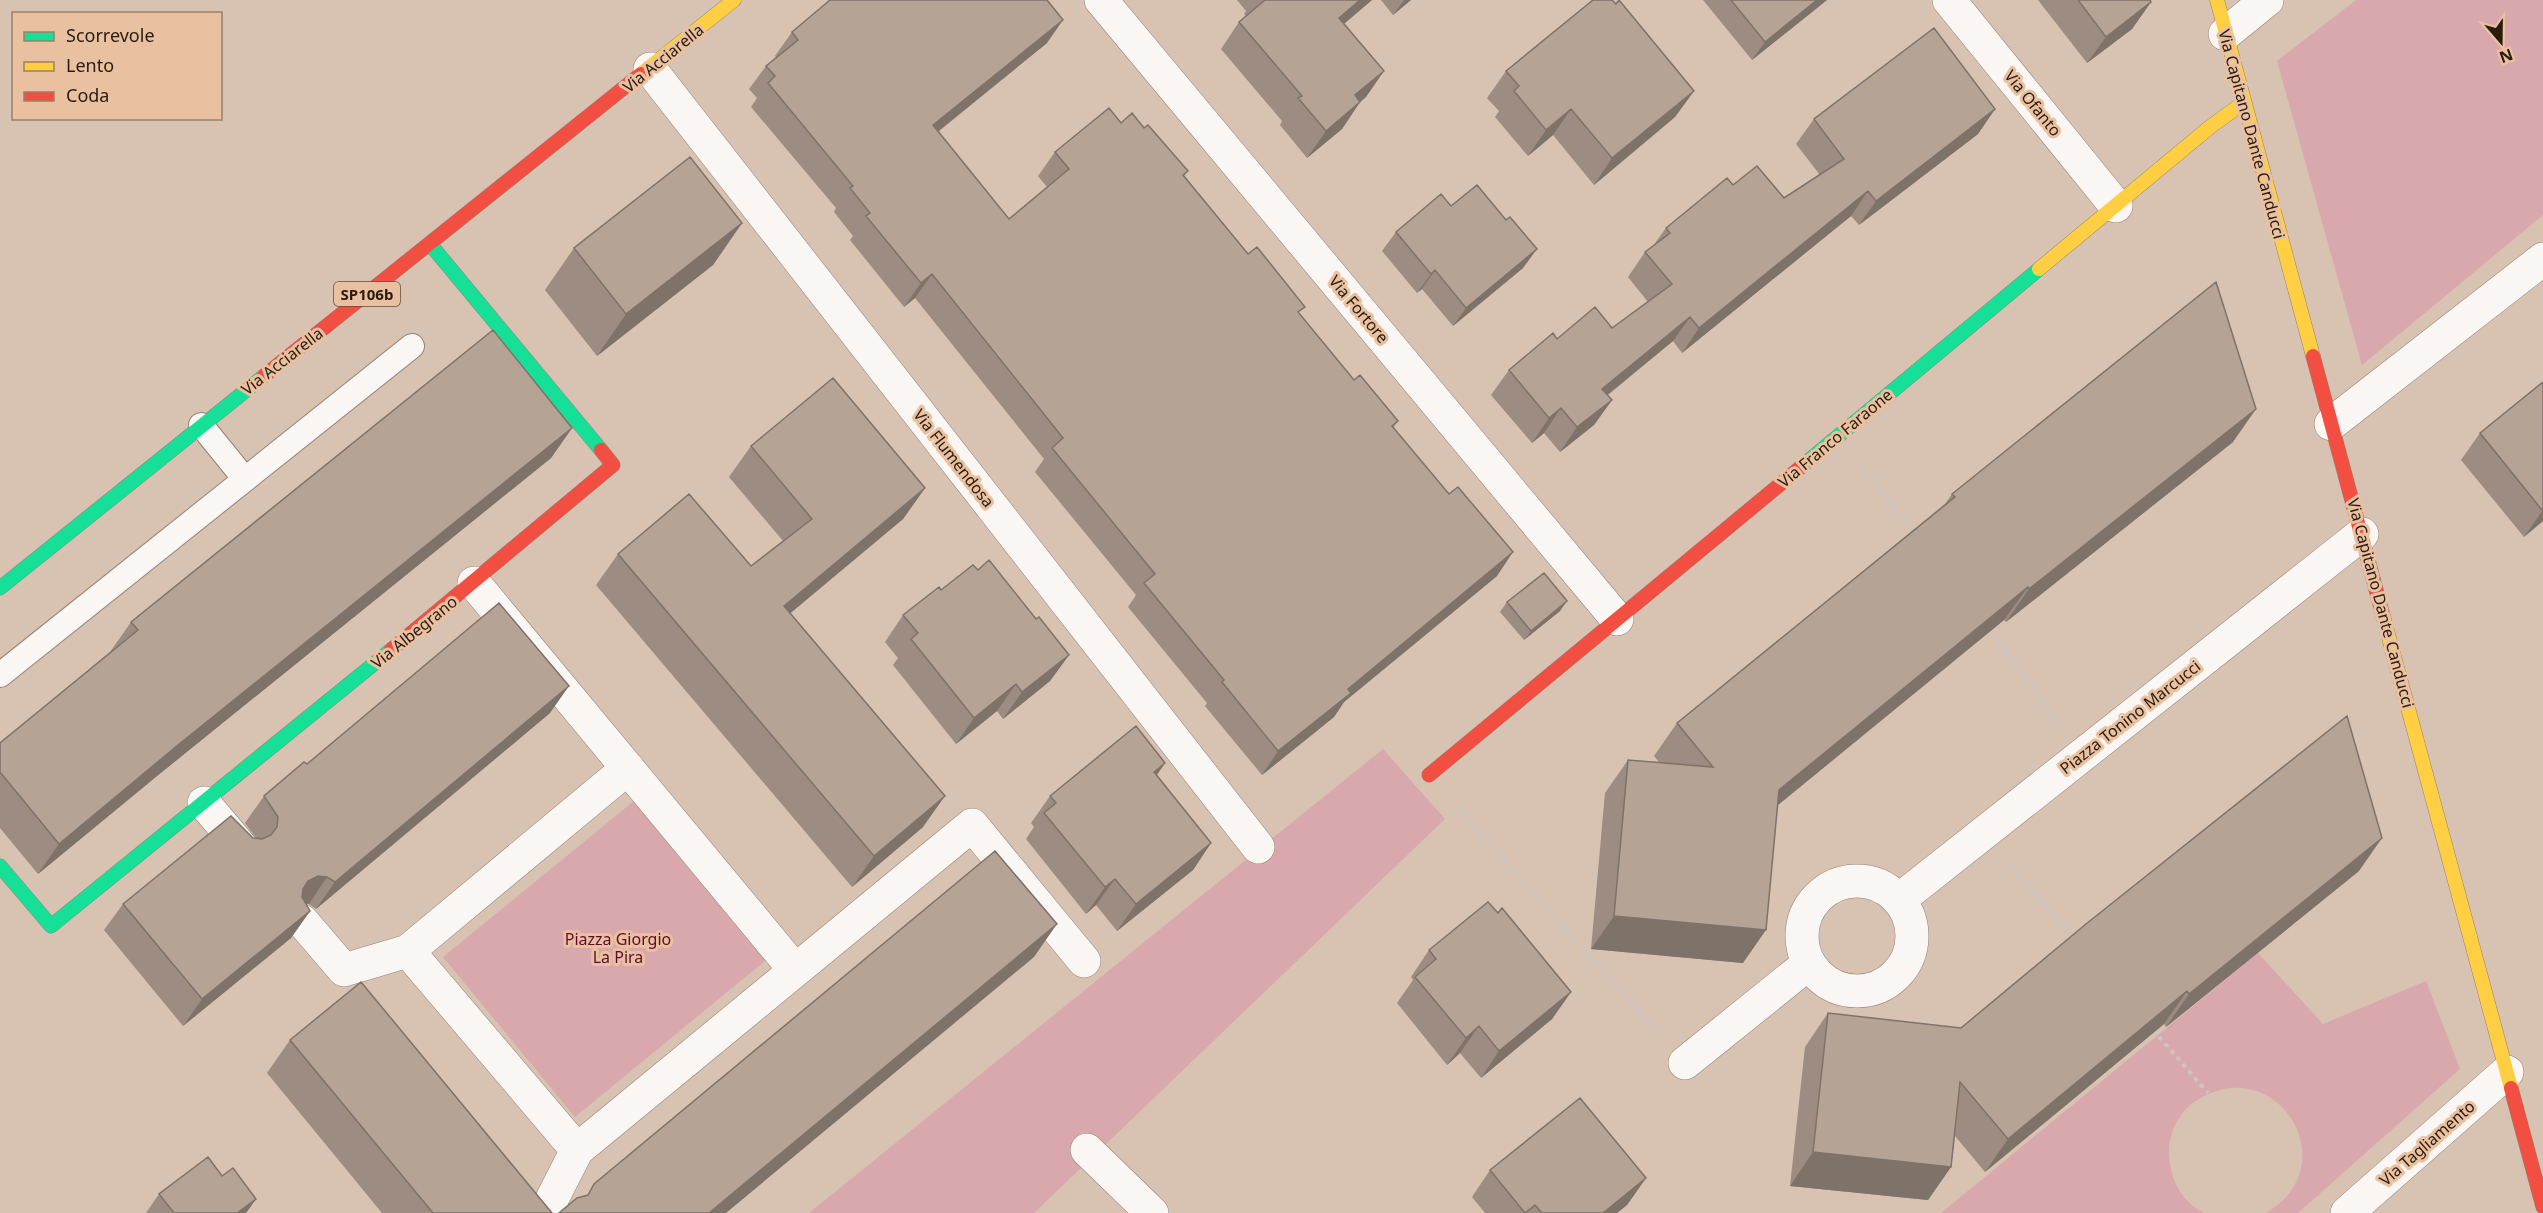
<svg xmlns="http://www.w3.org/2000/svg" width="2543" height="1213" font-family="'Noto Sans',sans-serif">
<rect width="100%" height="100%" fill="#d8c2b1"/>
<!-- green -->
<path fill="#d9a8ac" d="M 2356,0 L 2543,0 L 2543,215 L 2362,365 L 2277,61 Z
M 1383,749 L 1445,819 L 1034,1213 L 809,1213 Z
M 634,801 L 766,960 L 575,1117 L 443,957 Z
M 2258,953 L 2323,1024 L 2426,981 L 2460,1069 L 2298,1213 L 2266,1213 C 2349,1165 2275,1047 2194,1102 C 2178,1113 2168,1135 2169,1154 C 2170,1179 2181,1201 2204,1213 L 1941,1213 Z"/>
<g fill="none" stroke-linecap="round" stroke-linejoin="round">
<!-- lane casing -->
<g stroke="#938376" stroke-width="26">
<path id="lane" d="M 201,425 L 244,478
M 0,675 L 412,346"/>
</g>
<!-- street casing -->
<g stroke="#938376" stroke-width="34">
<path id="street" d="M 1101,0 L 1617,619
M 1949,0 L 2116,206
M 2225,34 L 2267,0
M 650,69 L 1258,847
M 2331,424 L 2543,259
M 474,583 L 795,970
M 204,803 L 241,847
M1802 936a55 55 0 1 1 110 0a55 55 0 1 1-110 0Z
M 1899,900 L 2362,534
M 302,921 L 344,970 L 408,951
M 1685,1063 L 1808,964
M 577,1150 L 972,825 L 1084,961
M 1087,1150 L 1152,1213
M 553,1213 L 548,1207 L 577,1150 L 408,951 L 628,768
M 2347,1213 L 2507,1072"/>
</g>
<!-- fast casing -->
<g stroke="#938376" stroke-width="15">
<path id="fast" d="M 430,244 L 601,450
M 1801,467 L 2039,269
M 0,588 L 264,376
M 0,866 L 51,926 L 391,650"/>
</g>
<!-- slow casing -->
<g stroke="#938376" stroke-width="15">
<path id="slow" d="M 2217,0 L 2313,356
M 641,74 L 734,0
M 2039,269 L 2210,127 L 2243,103
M 2382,612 L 2511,1088"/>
</g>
<!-- jam casing -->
<g stroke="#938376" stroke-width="15">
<path id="jam" d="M 2313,356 L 2382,612
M 264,376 L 641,74
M 391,650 L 613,465 L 601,450
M 1429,775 L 1801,467
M 2511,1088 L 2543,1207"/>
</g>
<!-- path -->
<path stroke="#ccc5c0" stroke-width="4" stroke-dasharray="4.5 4.5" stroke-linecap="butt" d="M 1864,469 L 1914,534
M 1987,628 L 2059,722
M 1456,806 L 1657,1031
M 2010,864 L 2074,938
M 2153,1030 L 2208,1093"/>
<!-- lane -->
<use href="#lane" stroke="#f9f6f3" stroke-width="24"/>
<!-- street -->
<use href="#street" stroke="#f9f6f3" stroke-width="33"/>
<!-- fast -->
<use href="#fast" stroke="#16e098" stroke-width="14"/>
<!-- slow -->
<use href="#slow" stroke="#ffcf43" stroke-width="14"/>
<!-- jam -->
<use href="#jam" stroke="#f24e42" stroke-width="14"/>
</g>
<!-- wall -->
<path fill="#9c8c81" d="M 1237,0 L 1372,0 L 1344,24 L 1366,97 L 1360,102 L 1342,129 L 1307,158 L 1280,125 L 1282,121 L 1221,49 L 1239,22 L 1246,16 L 1244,14 L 1246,11 Z
M 1381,0 L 1411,0 L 1393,15 Z
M 1703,0 L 1827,0 L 1752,60 Z
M 2038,0 L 2150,0 L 2151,2 L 2132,29 L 2087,63 Z
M 792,32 L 1047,43 L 938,132 L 1009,219 L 1047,187 L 1038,176 L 1055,152 L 1121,123 L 1144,128 L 1188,171 L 1184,176 L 1248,254 L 1300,314 L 1354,380 L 1398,421 L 1393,428 L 1497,576 L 1344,702 L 1334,717 L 1262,775 L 1205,706 L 1207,703 L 1128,607 L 1136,595 L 1035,472 L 1044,459 L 915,298 L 904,307 L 850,240 L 853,236 L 834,212 L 836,208 L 751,107 L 757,98 L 749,89 L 766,66 L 776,57 L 775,56 Z
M 1506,71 L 1694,91 L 1675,117 L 1594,185 L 1553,135 L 1528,156 L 1495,117 L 1499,111 L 1487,98 Z
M 1995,109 L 1978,134 L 1859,225 L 1851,216 L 1682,353 L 1673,341 L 1608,395 L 1612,400 L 1594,425 L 1560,452 L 1544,433 L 1532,443 L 1491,395 L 1509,370 L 1557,339 L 1612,328 L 1648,302 L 1628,277 L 1645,252 L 1653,246 L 1666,228 L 1733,185 L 1784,198 L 1820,175 L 1796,144 L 1814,119 Z
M 1451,206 L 1523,268 L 1453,326 L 1422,289 L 1417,293 L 1382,251 L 1396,232 Z
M 742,223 L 713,265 L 597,356 L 545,290 L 574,248 Z
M 2543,382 L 2543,521 L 2524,537 L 2461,460 L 2480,433 Z
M 572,428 L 551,458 L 157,776 L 38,874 L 0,828 L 0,743 L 110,652 L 131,622 Z
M 2233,442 L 2006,622 L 2004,620 L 1778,805 L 1743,963 L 1591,949 L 1605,793 L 1628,760 L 1659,762 L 1654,756 L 1677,723 L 1945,504 L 1952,494 Z
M 751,446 L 925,488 L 903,519 L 790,613 L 923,827 L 852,887 L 596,585 L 618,554 L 751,566 L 783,541 L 729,477 Z
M 978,570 L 1036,619 L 1069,655 L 1050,681 L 1003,719 L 997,711 L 956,744 L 893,665 L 898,658 L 885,642 L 903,615 L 941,590 Z
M 1507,602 L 1560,611 L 1524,640 L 1500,612 Z
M 550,713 L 316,909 L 309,904 L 306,903 L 310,911 L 291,938 L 183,1026 L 104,930 L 123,904 L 253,838 L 256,838 L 245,823 L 264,796 L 307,764 Z
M 1165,763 L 1157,775 L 1211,843 L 1193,870 L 1117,931 L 1096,905 L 1086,914 L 1026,839 L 1034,827 L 1031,823 L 1050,796 Z
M 2359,871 L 2166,1027 L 2164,1024 L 1985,1172 L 1955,1136 L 1951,1167 L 1928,1200 L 1790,1186 L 1805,1047 L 1828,1013 L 1961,1028 Z
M 1429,950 L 1571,992 L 1552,1019 L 1481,1078 L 1460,1053 L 1447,1065 L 1397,1003 L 1413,980 L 1411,977 Z
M 290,1040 L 552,1213 L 382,1213 L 267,1073 Z
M 1490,1170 L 1646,1178 L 1627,1205 L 1617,1213 L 1485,1213 L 1472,1197 Z
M 222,1176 L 256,1199 L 246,1213 L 146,1213 L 159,1194 Z"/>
<!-- shaded-wall -->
<path fill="#7f7269" d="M 1360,0 L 1372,0 L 1320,44 L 1339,18 Z
M 1404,0 L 1411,0 L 1393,15 Z
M 1817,0 L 1827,0 L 1752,60 L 1765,42 Z
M 2151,2 L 2132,29 L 2087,63 L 2106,37 Z
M 1063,20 L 1047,43 L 916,149 L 933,125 Z
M 1384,71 L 1366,97 L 1336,122 L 1355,95 Z
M 1694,91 L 1675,117 L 1594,185 L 1612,158 Z
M 1360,102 L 1342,129 L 1307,158 L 1326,131 Z
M 1571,109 L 1553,135 L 1528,156 L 1546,130 Z
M 1995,109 L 1978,134 L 1859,225 L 1876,201 Z
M 1868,191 L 1851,216 L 1682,353 L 1699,328 Z
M 742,223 L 713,265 L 597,356 L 626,314 Z
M 1537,249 L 1523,268 L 1453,326 L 1466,308 Z
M 1435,270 L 1422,289 L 1417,293 L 1431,274 Z
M 932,274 L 915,298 L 904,307 L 921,283 Z
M 1690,317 L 1673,341 L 1585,413 L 1602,389 Z
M 1612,400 L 1594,425 L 1560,452 L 1577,427 Z
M 1561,408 L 1544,433 L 1532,443 L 1549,418 Z
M 2256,409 L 2233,442 L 2006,622 L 2029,589 Z
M 572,428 L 551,458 L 157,776 L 38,874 L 59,844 L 178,745 Z
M 925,488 L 903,519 L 762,637 L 784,606 Z
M 2543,510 L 2543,521 L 2524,537 Z
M 1513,552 L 1497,576 L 1344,702 L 1334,717 L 1262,775 L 1278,751 L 1348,689 Z
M 2028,587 L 2004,620 L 1756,823 L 1779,790 Z
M 1567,601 L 1560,611 L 1524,640 L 1531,631 Z
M 1069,655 L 1050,681 L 1003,719 L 1022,692 Z
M 1016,684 L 997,711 L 956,744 L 974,718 Z
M 569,686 L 550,713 L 316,909 L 335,882 Z
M 1165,763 L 1146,790 L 1154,772 Z
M 945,796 L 923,827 L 852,887 L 874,856 Z
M 2382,838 L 2359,871 L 2166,1027 L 2189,994 Z
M 1211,843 L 1193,870 L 1117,931 L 1136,904 Z
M 318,876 L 327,877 L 309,904 L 299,903 L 289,907 L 308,881 Z
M 1115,879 L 1096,905 L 1086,914 L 1105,887 Z
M 310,911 L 291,938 L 183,1026 L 202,999 Z
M 1614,916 L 1766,930 L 1743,963 L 1591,949 Z
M 1057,924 L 1034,957 L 726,1213 L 709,1213 Z
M 2187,991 L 2164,1024 L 1985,1172 L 2008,1139 Z
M 1571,992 L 1552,1019 L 1481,1078 L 1499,1051 Z
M 1479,1026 L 1460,1053 L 1447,1065 L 1466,1038 Z
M 1813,1152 L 1951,1167 L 1928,1200 L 1790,1186 Z
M 1646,1178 L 1627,1205 L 1617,1213 L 1603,1213 Z
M 256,1199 L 246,1213 L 237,1213 Z"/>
<!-- building -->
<path fill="#b5a396" stroke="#7f7269" stroke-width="1.5" d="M 830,0 L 1047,0 L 1063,20 L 933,125 L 1009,219 L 1069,169 L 1055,152 L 1109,108 L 1121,123 L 1132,113 L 1144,128 L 1148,125 L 1188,171 L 1183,175 L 1248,254 L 1257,247 L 1305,307 L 1298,312 L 1354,380 L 1360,375 L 1398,421 L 1392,426 L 1449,494 L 1458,487 L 1513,552 L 1348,689 L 1351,693 L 1278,751 L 1222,682 L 1224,680 L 1144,583 L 1155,574 L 1052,448 L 1063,438 L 932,274 L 921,283 L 866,216 L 870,213 L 850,188 L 853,186 L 768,83 L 775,76 L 766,66 L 798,40 L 792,32 Z
M 1265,0 L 1360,0 L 1339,18 L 1384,71 L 1355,95 L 1360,102 L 1326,131 L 1298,98 L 1302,96 L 1239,22 Z
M 1593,0 L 1612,0 L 1616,4 L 1619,0 L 1694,91 L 1612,158 L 1571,109 L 1546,130 L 1514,91 L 1519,86 L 1506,71 Z
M 1731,0 L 1817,0 L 1765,42 Z
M 2078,0 L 2150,0 L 2151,2 L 2106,37 Z
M 1934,28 L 1995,109 L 1876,201 L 1868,191 L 1699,328 L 1690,317 L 1602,389 L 1612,400 L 1577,427 L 1561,408 L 1549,418 L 1509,370 L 1553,333 L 1557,339 L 1595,307 L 1612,328 L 1672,284 L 1645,252 L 1670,233 L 1666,228 L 1727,178 L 1733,185 L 1757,166 L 1784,198 L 1844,159 L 1814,119 Z
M 690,157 L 742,223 L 626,314 L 574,248 Z
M 1477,185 L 1506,220 L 1510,217 L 1537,249 L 1466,308 L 1435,270 L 1431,274 L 1396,232 L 1441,194 L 1451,206 Z
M 2216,282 L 2256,409 L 2029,589 L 2028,587 L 1779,790 L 1766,930 L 1614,916 L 1628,760 L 1713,767 L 1677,723 L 1955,497 L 1952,494 Z
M 493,330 L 572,428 L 178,745 L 59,844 L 0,772 L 0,743 L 138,630 L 131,622 Z
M 833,378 L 925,488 L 784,606 L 945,796 L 874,856 L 618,554 L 689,494 L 751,566 L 812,519 L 751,446 Z
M 2543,382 L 2543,510 L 2542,510 L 2480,433 Z
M 989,560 L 1036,619 L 1039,617 L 1069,655 L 1022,692 L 1016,684 L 974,718 L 911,639 L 918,633 L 903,615 L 939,587 L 941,590 L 973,565 L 978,570 Z
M 1544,573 L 1567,601 L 1531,631 L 1507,602 Z
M 499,603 L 569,686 L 335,882 L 327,877 L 318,876 L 308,881 L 303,889 L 302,897 L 310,911 L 202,999 L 123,904 L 231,816 L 253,838 L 262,839 L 271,835 L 277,827 L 278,817 L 264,796 L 304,762 L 307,764 Z
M 2347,716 L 2382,838 L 2189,994 L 2187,991 L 2008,1139 L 1960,1082 L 1951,1167 L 1813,1152 L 1828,1013 L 1961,1028 L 2086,924 Z
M 1136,726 L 1165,763 L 1154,772 L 1211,843 L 1136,904 L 1115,879 L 1105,887 L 1044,813 L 1056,803 L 1050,796 Z
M 995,851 L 1057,924 L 709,1213 L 559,1213 L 577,1198 L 588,1195 L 594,1184 Z
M 1488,902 L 1498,913 L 1502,908 L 1571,992 L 1499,1051 L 1479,1026 L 1466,1038 L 1415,977 L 1436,959 L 1429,950 Z
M 361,982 L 552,1213 L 433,1213 L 290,1040 Z
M 1580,1098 L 1646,1178 L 1603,1213 L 1542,1213 L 1535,1205 L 1525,1213 L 1490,1170 Z
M 208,1157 L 222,1176 L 233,1168 L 256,1199 L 237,1213 L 174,1213 L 159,1194 Z"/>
<g text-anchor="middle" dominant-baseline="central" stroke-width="6" stroke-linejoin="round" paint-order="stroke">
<!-- shield labels -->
<rect fill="#e9c1a0" stroke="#634d3a" stroke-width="1.5" x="334" y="282" width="66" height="24" rx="4.5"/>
<g font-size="15" font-weight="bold" fill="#2a1b0f">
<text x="367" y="294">SP106b</text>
</g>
<!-- street labels -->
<g font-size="16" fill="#2a1b0f" stroke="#e9c1a0">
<text transform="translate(663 58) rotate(-39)">Via Acciarella</text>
<text transform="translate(2033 103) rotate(51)">Via Ofanto</text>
<text transform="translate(2252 134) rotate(75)">Via Capitano Dante Canducci</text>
<text transform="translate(1359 309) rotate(50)">Via Fortore</text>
<text transform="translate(282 361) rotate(-38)">Via Acciarella</text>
<text transform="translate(1835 438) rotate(-40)">Via Franco Faraone</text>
<text transform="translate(954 458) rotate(52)">Via Flumendosa</text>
<text transform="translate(2381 603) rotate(75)">Via Capitano Dante Canducci</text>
<text transform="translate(414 632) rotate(-39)">Via Albegrano</text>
<text transform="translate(2130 717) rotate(-38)">Piazza Tonino Marcucci</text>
<text transform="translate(2427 1143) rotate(-41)">Via Tagliamento</text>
</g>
<!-- park labels -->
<g font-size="16" fill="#600930" stroke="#e9c1a0">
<text x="618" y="939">Piazza Giorgio<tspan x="618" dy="18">La Pira</tspan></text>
</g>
</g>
<!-- legend -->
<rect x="12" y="12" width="210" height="108" fill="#e9c1a0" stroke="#9d7f66" stroke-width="1.5"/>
<rect x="24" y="32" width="30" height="9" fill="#16e098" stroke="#9d7f66" stroke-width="1.5"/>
<text x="66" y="42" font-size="18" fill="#2a1b0f">Scorrevole</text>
<rect x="24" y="62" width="30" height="9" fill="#ffcf43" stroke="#9d7f66" stroke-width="1.5"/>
<text x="66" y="72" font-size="18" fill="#2a1b0f">Lento</text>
<rect x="24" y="92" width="30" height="9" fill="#f24e42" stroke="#9d7f66" stroke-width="1.5"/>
<text x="66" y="102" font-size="18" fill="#2a1b0f">Coda</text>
<!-- north arrow -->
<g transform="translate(2501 42) rotate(160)" stroke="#e9c1a0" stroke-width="4.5" paint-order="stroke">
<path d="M0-4.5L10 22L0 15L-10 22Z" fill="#2a1b0f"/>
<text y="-9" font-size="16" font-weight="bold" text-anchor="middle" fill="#2a1b0f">N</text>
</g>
</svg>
